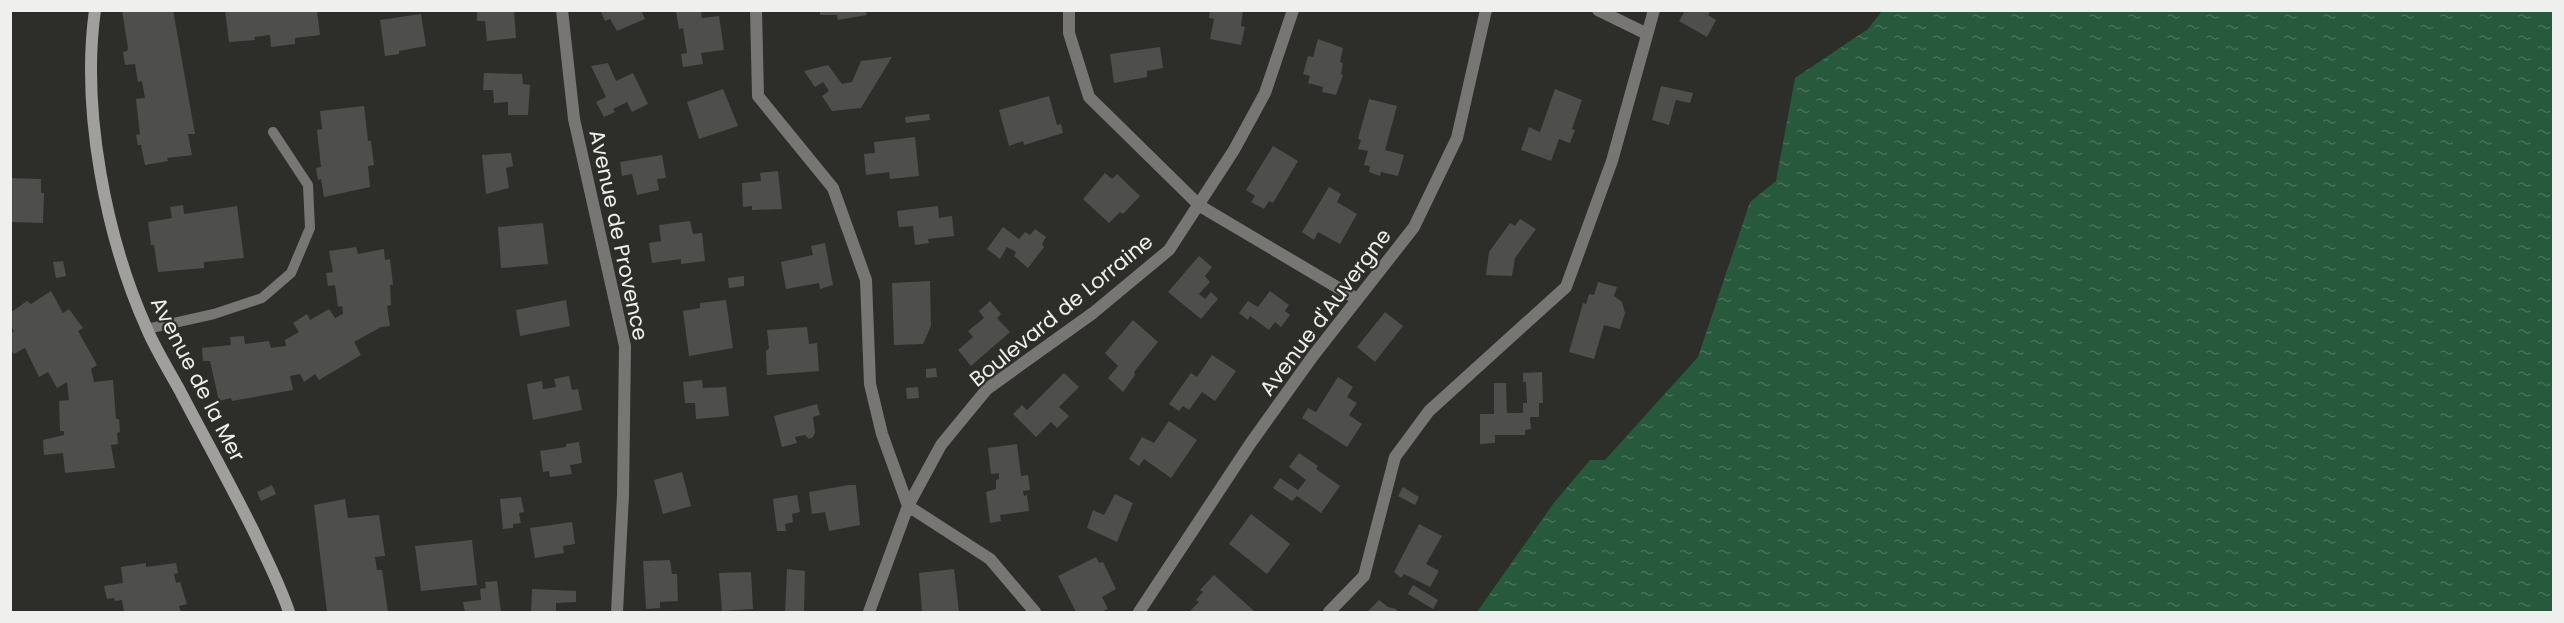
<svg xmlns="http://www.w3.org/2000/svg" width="2564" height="623" font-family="Poppins,sans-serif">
<defs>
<pattern id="water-ripples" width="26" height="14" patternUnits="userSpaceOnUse" patternTransform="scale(1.5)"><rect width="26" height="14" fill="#27593d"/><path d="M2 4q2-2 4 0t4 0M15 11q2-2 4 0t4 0" fill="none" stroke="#477159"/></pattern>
</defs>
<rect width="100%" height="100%" fill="#2d2d2a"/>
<!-- water -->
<path fill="url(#water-ripples)" d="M 1882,11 L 2553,11 L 2553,612 L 1477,612 L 1553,504 L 1590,460 L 1605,460 L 1698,357 L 1750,202 L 1776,181 L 1795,78 L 1868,29 Z"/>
<!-- building -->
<path fill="#4e4f4d" d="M 122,10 L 173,10 L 195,134 L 188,134 L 192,155 L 167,158 L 168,161 L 145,165 L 141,145 L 138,145 L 136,135 L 140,134 L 136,99 L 145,98 L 142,81 L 138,82 L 135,64 L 125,65 L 123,52 L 127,51 L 128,48 Z
M 225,10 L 317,10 L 320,35 L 295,38 L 295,44 L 271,47 L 270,35 L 254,37 L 255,40 L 229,42 Z
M 477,10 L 514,10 L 516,38 L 487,41 L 485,21 L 477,21 Z
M 600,10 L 641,10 L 645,19 L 617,31 L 610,19 L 605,21 Z
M 701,10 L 702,18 L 719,16 L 724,50 L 701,53 L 703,64 L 683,67 L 681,54 L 687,53 L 683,28 L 679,29 L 676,12 Z
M 820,10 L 865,10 L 867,15 L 838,20 L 837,15 L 820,15 Z
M 1210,10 L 1243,10 L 1241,26 L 1245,27 L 1241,45 L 1210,39 L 1214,19 L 1209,18 Z
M 1688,10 L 1711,10 L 1708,15 L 1716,20 L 1707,37 L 1679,21 L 1685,11 L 1687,13 Z
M 421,14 L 426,46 L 399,51 L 399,54 L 385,56 L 380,20 Z
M 1318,39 L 1343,48 L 1340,62 L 1343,63 L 1341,74 L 1343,75 L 1336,95 L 1322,92 L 1323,87 L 1308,83 L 1310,76 L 1303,74 L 1308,56 L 1313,57 Z
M 1160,47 L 1163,68 L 1147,71 L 1147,77 L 1114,83 L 1110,54 Z
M 892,57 L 861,108 L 832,111 L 822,96 L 829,91 L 823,82 L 815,87 L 804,71 L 828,65 L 842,84 L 852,82 L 861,61 Z
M 608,63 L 616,81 L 633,73 L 648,104 L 632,112 L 627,102 L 613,109 L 615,112 L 604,117 L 596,102 L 606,97 L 591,66 Z
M 484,73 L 522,74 L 523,84 L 530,85 L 528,115 L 508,115 L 508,102 L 494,103 L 493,90 L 483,90 Z
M 1661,86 L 1693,93 L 1690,103 L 1676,100 L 1669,125 L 1652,120 Z
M 723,89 L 738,126 L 699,139 L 687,102 Z
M 1555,89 L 1582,100 L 1572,129 L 1575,130 L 1570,143 L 1559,139 L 1551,161 L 1521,150 L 1529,127 L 1540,132 Z
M 1049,96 L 1057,125 L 1061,124 L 1063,133 L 1024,145 L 1023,141 L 1009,146 L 999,110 Z
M 1369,99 L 1397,106 L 1385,150 L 1404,155 L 1398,176 L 1381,172 L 1380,176 L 1369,172 L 1370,166 L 1364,165 L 1368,151 L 1358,149 L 1361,140 L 1358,139 Z
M 364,106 L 368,141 L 371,141 L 374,165 L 368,166 L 370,187 L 324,197 L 321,179 L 318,180 L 316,168 L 321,167 L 317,130 L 322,129 L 320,111 Z
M 929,114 L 930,120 L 906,123 L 905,117 Z
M 915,137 L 919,176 L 890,179 L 889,172 L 866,175 L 864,154 L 875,153 L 874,142 Z
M 1273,146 L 1298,161 L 1273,203 L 1269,201 L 1264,209 L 1251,202 L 1255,196 L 1246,190 Z
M 511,153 L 513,166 L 506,168 L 509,188 L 486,194 L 482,155 Z
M 662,155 L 666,178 L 657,179 L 659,190 L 637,195 L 632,174 L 622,176 L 620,162 Z
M 778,171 L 782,209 L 752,210 L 752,206 L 743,207 L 742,183 L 761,181 L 760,173 Z
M 1105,173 L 1112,179 L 1117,174 L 1140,196 L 1123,214 L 1120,212 L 1109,223 L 1083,199 Z
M 10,178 L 41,179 L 41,193 L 44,193 L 43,223 L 10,222 Z
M 1329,187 L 1341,194 L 1337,202 L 1357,214 L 1340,244 L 1318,232 L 1314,240 L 1302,232 Z
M 183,205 L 184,214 L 237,206 L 244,258 L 204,262 L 204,268 L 158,272 L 154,245 L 151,245 L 148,222 L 172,218 L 170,207 Z
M 938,206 L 939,218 L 952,216 L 954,236 L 928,239 L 929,243 L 915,245 L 913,226 L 899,227 L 897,211 Z
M 1520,219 L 1536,229 L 1515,258 L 1512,276 L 1486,275 L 1489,252 L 1510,223 L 1515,226 Z
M 690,221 L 693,234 L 702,233 L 705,261 L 681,264 L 681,259 L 652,263 L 649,243 L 661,241 L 659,225 Z
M 543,223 L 548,264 L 501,268 L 498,227 Z
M 1003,227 L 1019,239 L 1025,232 L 1030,235 L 1035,229 L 1046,237 L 1042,244 L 1044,247 L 1028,268 L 1014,256 L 1016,252 L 1007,247 L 1000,259 L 987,249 Z
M 825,243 L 833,285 L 820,289 L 819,283 L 786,289 L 781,262 L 813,255 L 811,246 Z
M 356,247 L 358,254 L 384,249 L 385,260 L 390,259 L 393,285 L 390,285 L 391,305 L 387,306 L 390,326 L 381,327 L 354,342 L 361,355 L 319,380 L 315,374 L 304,382 L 300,374 L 290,376 L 293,390 L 232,401 L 231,398 L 219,401 L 210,361 L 203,361 L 202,348 L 231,345 L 230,337 L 244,336 L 245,344 L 269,341 L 271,348 L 286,346 L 285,340 L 299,332 L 293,323 L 307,314 L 310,320 L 329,309 L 335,318 L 343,314 L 342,306 L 338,307 L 335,285 L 328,286 L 326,273 L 333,272 L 329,251 Z
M 1199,256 L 1212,267 L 1205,276 L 1210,282 L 1199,294 L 1205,299 L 1211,292 L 1218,299 L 1201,319 L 1168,292 Z
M 63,261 L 66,276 L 56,278 L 53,262 Z
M 744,276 L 744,286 L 729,288 L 728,278 Z
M 930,281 L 931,326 L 923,344 L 894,345 L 892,283 Z
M 1598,282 L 1617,287 L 1614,296 L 1622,302 L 1625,313 L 1620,329 L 1604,325 L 1594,359 L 1569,352 L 1583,303 L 1586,304 L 1589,294 L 1594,295 Z
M 51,291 L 63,313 L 69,309 L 83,328 L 78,331 L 97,365 L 91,369 L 94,382 L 113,380 L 116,419 L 119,419 L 120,432 L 117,433 L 118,444 L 111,445 L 115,468 L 65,473 L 63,453 L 44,455 L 43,440 L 64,435 L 64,431 L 60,431 L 59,401 L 69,400 L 67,382 L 57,388 L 48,372 L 39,377 L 25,348 L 14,354 L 10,349 L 10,334 L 14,331 L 10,325 L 10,313 L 27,301 L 31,304 Z
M 1270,291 L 1289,305 L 1285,311 L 1290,315 L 1281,327 L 1275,322 L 1269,330 L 1250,316 L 1248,320 L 1239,313 L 1248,301 L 1258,307 Z
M 566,300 L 570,326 L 520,336 L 516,310 Z
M 726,300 L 733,348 L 689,356 L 683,311 L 700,308 L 700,303 Z
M 990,301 L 1001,314 L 997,318 L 1010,332 L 971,366 L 958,350 L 973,337 L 968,331 L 984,318 L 979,311 Z
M 1385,312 L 1403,326 L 1375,362 L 1357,347 Z
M 1133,320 L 1158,342 L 1134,372 L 1135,375 L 1123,392 L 1108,378 L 1118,366 L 1105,353 Z
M 807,327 L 809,344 L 817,343 L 819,371 L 767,375 L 766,351 L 769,348 L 767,330 Z
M 1212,355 L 1236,371 L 1215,401 L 1202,392 L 1189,410 L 1183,406 L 1179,411 L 1169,404 L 1191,373 L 1197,377 Z
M 936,368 L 937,377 L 926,378 L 926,369 Z
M 1542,372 L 1543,403 L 1539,403 L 1539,417 L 1530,417 L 1531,429 L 1525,430 L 1525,435 L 1495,435 L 1495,443 L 1480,444 L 1480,414 L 1494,414 L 1494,383 L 1506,383 L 1507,413 L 1523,413 L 1523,403 L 1527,403 L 1526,382 L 1523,382 L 1523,373 Z
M 1064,373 L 1079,387 L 1059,407 L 1069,416 L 1057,428 L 1051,422 L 1036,437 L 1013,414 L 1022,405 L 1027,410 Z
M 569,376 L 572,390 L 578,389 L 582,410 L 533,420 L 527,384 L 542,381 L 543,389 L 556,387 L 554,379 Z
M 1338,377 L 1353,387 L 1347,397 L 1357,403 L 1349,415 L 1362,424 L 1347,447 L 1302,418 L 1308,408 L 1316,412 Z
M 702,380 L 703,388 L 726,387 L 729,416 L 696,419 L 695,403 L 685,403 L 683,382 Z
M 918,387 L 919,398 L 907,399 L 906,388 Z
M 817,404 L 820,415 L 813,417 L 815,433 L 813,437 L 809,439 L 805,435 L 795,437 L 797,443 L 782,447 L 774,416 Z
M 1169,421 L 1197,440 L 1171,478 L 1144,459 L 1139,466 L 1129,459 L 1142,437 L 1154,443 Z
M 579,442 L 582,463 L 570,465 L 572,474 L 550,477 L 549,471 L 543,472 L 540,451 L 566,447 L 566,444 Z
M 1017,444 L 1021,476 L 1028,475 L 1030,490 L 1023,491 L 1024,496 L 1027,495 L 1029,511 L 1000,515 L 1001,521 L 990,523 L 986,492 L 996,489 L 996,480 L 999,479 L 999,473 L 991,474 L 988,448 Z
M 1299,453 L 1318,466 L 1316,469 L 1340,486 L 1321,513 L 1297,496 L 1292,501 L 1273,488 L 1280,478 L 1298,490 L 1306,480 L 1289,467 Z
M 682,472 L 691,506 L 663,514 L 654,480 Z
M 272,485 L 276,494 L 261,501 L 257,492 Z
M 849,485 L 856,485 L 860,525 L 829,531 L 825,512 L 812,514 L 809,492 Z
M 1403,487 L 1419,497 L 1415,505 L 1398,496 Z
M 1115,494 L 1133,503 L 1117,542 L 1087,528 L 1093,510 L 1104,515 Z
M 797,495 L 800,512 L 792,514 L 793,522 L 785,524 L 786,531 L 777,531 L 773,499 Z
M 521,497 L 524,512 L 519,513 L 521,523 L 513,524 L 513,528 L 503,529 L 500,499 Z
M 345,499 L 348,518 L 379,515 L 385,556 L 375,557 L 377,570 L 382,570 L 388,612 L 327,612 L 314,505 Z
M 1251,514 L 1290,544 L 1267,574 L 1229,544 Z
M 572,522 L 575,544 L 563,546 L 564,553 L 535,558 L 530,528 Z
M 1419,524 L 1442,536 L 1426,564 L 1439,571 L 1430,587 L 1404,574 L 1401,578 L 1394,572 Z
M 472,540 L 477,585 L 421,591 L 415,546 Z
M 1096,557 L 1099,563 L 1103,562 L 1116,589 L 1102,597 L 1108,609 L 1100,612 L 1076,612 L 1058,576 Z
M 670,560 L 672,574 L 677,574 L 678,601 L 660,602 L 660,608 L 646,609 L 643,561 Z
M 146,563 L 146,567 L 176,563 L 178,573 L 174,574 L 176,583 L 180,582 L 187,604 L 179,606 L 181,612 L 124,612 L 122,600 L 115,601 L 114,598 L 107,599 L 104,586 L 123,583 L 121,567 Z
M 787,569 L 805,571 L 804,612 L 785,612 Z
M 954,569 L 959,612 L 922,612 L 919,573 Z
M 751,572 L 753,609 L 722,611 L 719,573 Z
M 1214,575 L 1254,611 L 1252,612 L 1189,612 L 1199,602 L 1196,600 L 1203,592 L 1200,590 Z
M 497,581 L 501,612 L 465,612 L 463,602 L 481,600 L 480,589 L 486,588 L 485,582 Z
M 1413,585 L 1438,600 L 1433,609 L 1408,594 Z
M 532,589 L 576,591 L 576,602 L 556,603 L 556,612 L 531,612 Z
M 1379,600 L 1388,607 L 1396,609 L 1398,612 L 1367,612 Z"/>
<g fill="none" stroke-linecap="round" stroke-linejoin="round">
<!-- lane -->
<path stroke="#777675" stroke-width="10" d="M 147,329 L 214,314 L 262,298 L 291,273 L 310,228 L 308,185 L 273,132"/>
<!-- street -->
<path stroke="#777675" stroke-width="12" d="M 562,10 L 574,119 L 625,346 L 623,495 L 617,612
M 756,10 L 758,96 L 833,188 L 866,280 L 870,384 L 882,434 L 908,506 L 869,612
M 1069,10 L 1069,33 L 1089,97 L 1200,206 L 1357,299
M 1598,10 L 1647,34
M 1035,612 L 990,559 L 908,506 L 941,445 L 987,389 L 1093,313 L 1169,250 L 1234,150 L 1265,93 L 1293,10
M 1139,612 L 1250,444 L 1313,356 L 1414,227 L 1457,138 L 1486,10
M 1329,612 L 1364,576 L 1395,457 L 1429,411 L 1566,287 L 1612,161 L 1654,10"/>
<!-- secondary -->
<path stroke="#a19f9e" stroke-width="12" d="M 95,10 C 81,110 106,238 147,329 C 156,350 168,369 179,389 C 204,437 231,485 255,534 C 267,560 280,585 289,612"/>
</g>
<g text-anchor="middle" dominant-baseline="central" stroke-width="4.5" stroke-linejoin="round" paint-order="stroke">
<!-- street labels -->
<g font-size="21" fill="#efefed" stroke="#2d2d2a">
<text transform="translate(619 235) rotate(78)">Avenue de Provence</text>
<text transform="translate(1061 310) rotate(-39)">Boulevard de Lorraine</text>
<text transform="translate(1325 312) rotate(-53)">Avenue d'Auvergne</text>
<text transform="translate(198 379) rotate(63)">Avenue de la Mer</text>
</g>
</g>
<!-- border -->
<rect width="2564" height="623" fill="none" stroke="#efefed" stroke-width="24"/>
</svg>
